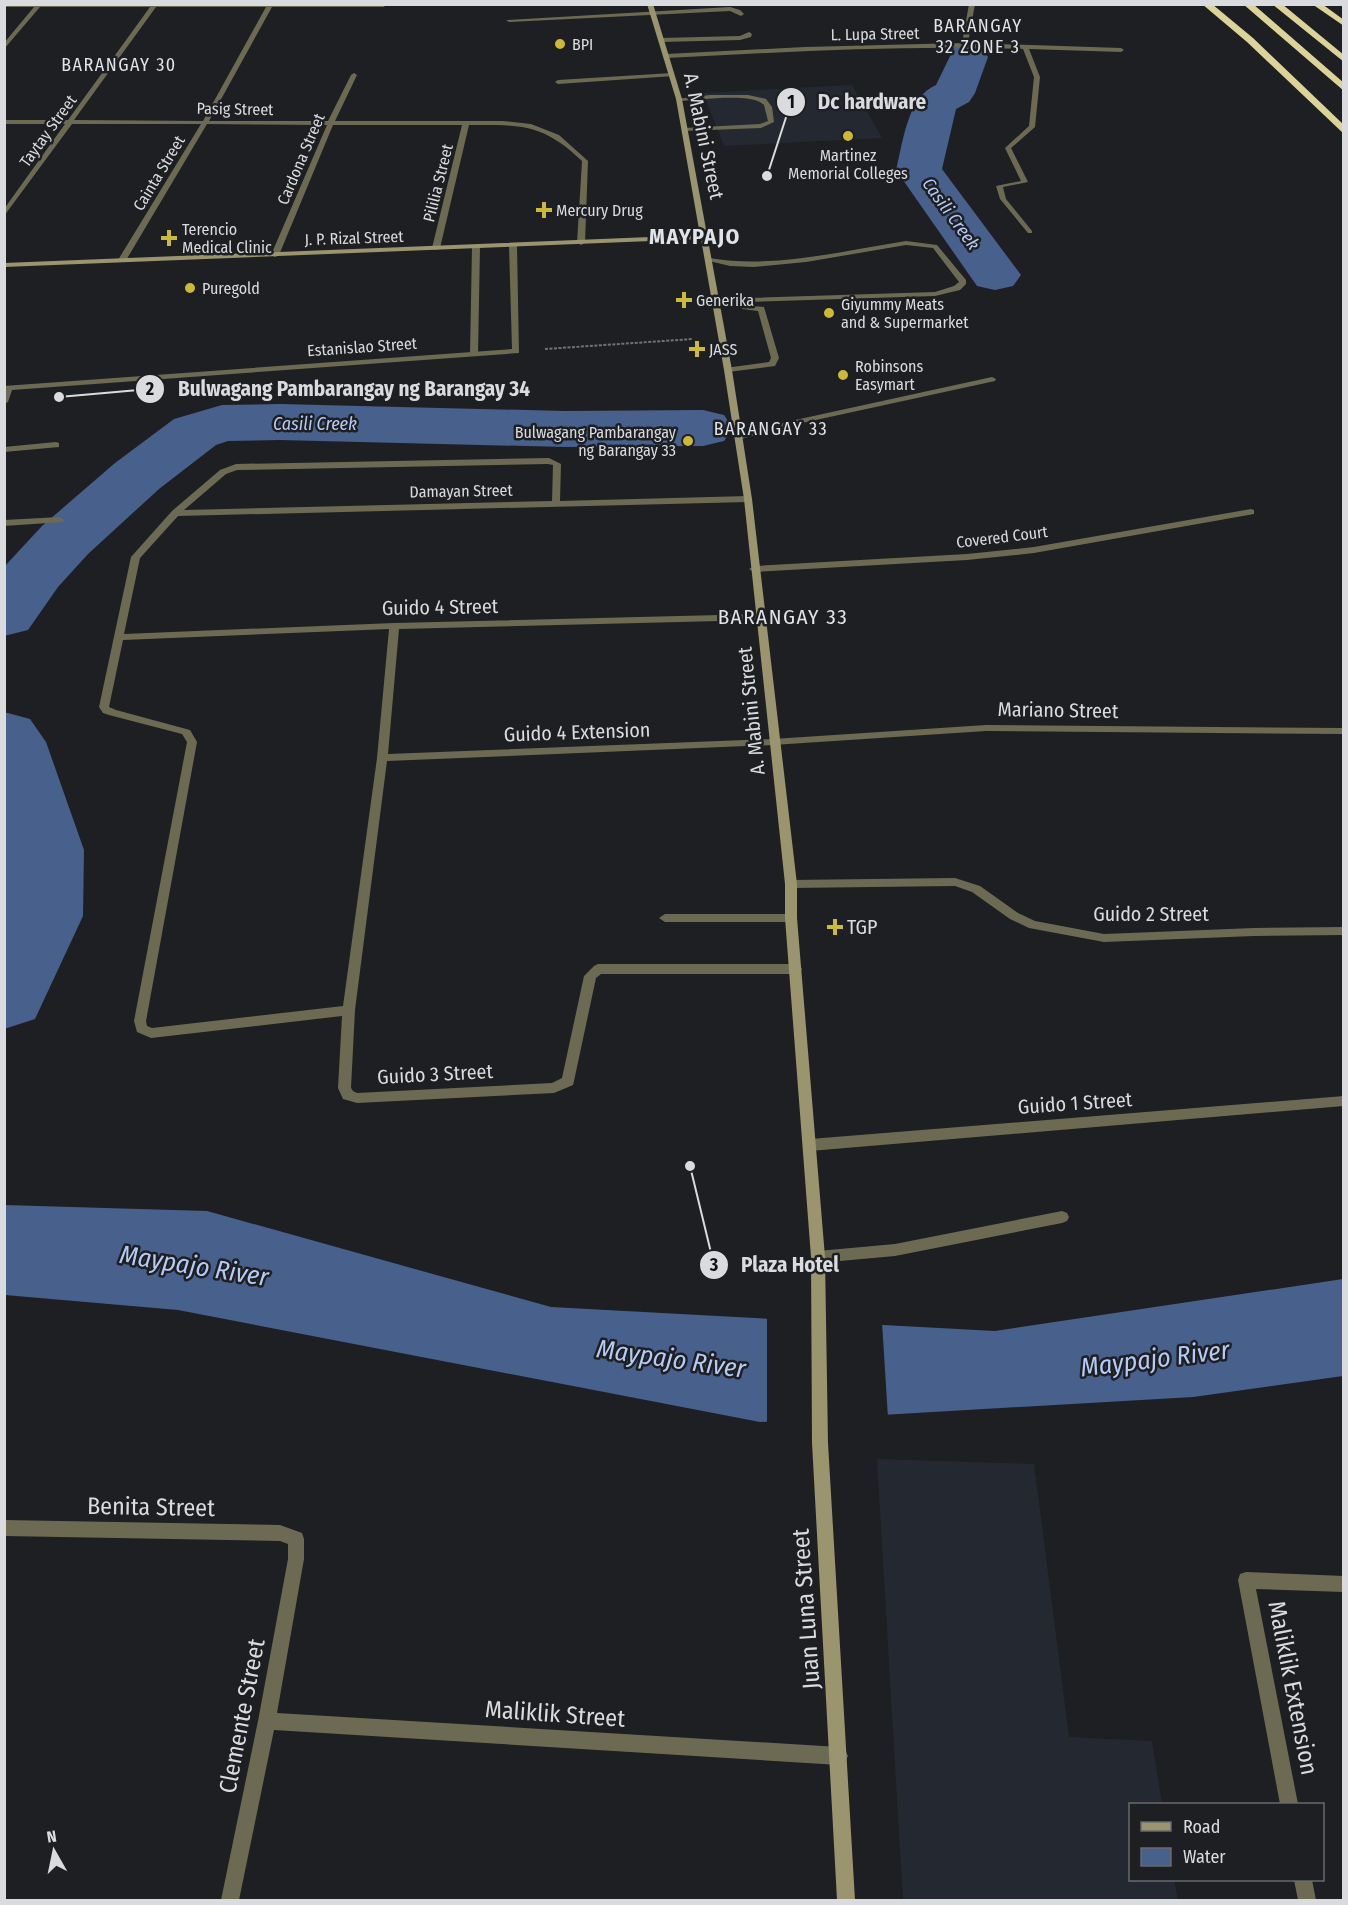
<svg xmlns="http://www.w3.org/2000/svg" width="1348" height="1905" font-family="'Fira Sans Condensed',sans-serif">
<rect width="100%" height="100%" fill="#1e1f22"/>
<!-- built -->
<path fill="#242931" d="M 852,85 L 882,138 L 724,146 L 703,93 Z
M 877,1459 L 1034,1464 L 1069,1737 L 1152,1741 L 1162,1804 L 1130,1804 L 1130,1880 L 1174,1880 L 1178,1900 L 903,1900 Z"/>
<!-- water -->
<path fill="#48608c" d="M 4,1205 L 207,1211 L 551,1307 L 995,1331 L 1343,1279 L 1343,1376 L 1193,1397 L 760,1422 L 178,1310 L 5,1295 Z"/>
<!-- pier -->
<path fill="#1e1f22" d="M 767,1316 L 882,1322 L 888,1418 L 767,1425 Z"/>
<g fill="none" stroke-linecap="round" stroke-linejoin="round">
<!-- river -->
<path fill="#48608c" fill-rule="evenodd" d="M 968,45 L 982,48 L 988,57 L 975,93 L 969,102 L 956,109 L 942,169 L 1021,275 L 1013,286 L 995,290 L 977,286 L 896,170 C 903,143 907,97 936,85 L 954,48 Z
M 280,404 L 565,411 L 703,410 L 724,415 L 733,428 L 724,441 L 703,446 L 565,447 L 280,440 L 228,441 L 216,445 L 159,489 L 88,554 L 58,587 L 28,630 L 4,636 L 4,567 L 42,526 L 115,463 L 174,419 L 222,405 Z
M 4,712 L 30,719 L 46,742 L 84,850 L 83,916 L 35,1019 L 4,1029 Z"/>
<!-- path -->
<path stroke="#717275" stroke-width="2" stroke-dasharray="3 1.5" stroke-linecap="butt" d="M 545,349 L 693,339"/>
<!-- lane -->
<path fill="#6d6a53" fill-rule="evenodd" d="M 730,7 L 740,10 L 744,14 L 741,16 L 730,11 L 509,22 L 506,20 Z
M 749,32 L 752,34 L 751,37 L 740,40 L 661,42 L 658,40 L 661,38 L 740,36 Z
M 672,73 L 674,76 L 558,84 L 555,82 L 558,80 Z
M 710,95 L 748,95 L 766,99 L 772,107 L 774,122 L 761,128 L 682,131 L 684,128 L 760,124 L 768,121 L 764,105 C 753,92 697,100 679,101 L 676,99 Z
M 906,241 L 937,245 L 966,280 L 966,284 L 960,290 L 935,296 L 716,303 L 712,301 L 716,299 L 935,292 L 954,286 L 959,282 L 933,248 L 906,245 L 806,262 L 754,267 L 730,266 L 705,260 L 709,258 C 775,269 841,251 906,241 Z
M 476,245 L 480,247 L 478,354 L 474,356 L 470,354 L 472,247 Z
M 742,305 L 764,307 L 779,358 L 775,366 L 728,372 L 724,370 L 725,368 L 769,362 L 771,358 L 758,311 L 742,309 Z
M 992,377 L 996,379 L 995,381 L 779,428 L 738,440 L 734,437 L 777,424 Z
M 1062,1211 L 1067,1213 L 1069,1217 L 1067,1221 L 1062,1223 L 895,1256 L 818,1263 L 813,1261 L 811,1257 L 813,1253 L 818,1251 L 895,1244 Z"/>
<!-- street -->
<path fill="#6d6a53" fill-rule="evenodd" d="M 4,4 L 386,4 L 384,7 L 272,7 L 209,121 L 328,121 L 351,75 L 354,73 L 357,75 L 335,121 L 503,121 L 531,124 L 559,135 L 588,161 L 585,243 L 581,245 L 577,243 L 582,161 C 542,123 521,125 469,125 L 440,248 L 436,250 L 432,248 L 462,125 L 333,125 L 279,255 L 275,257 L 271,255 L 327,125 L 207,124 L 125,262 L 118,260 L 201,124 L 72,124 L 4,216 L 4,209 L 65,124 L 4,124 L 4,120 L 68,120 L 150,7 L 40,7 L 4,49 L 4,43 L 34,7 L 4,7 ZM 156,7 L 266,7 L 203,121 L 74,120 Z
M 969,4 L 975,4 L 968,43 L 1121,48 L 1124,50 L 1121,52 L 1029,49 L 1040,77 L 1035,127 L 1011,148 L 1028,182 L 1003,187 L 1006,199 L 1032,231 L 1032,233 L 1028,233 L 1000,199 L 996,186 L 1021,181 L 1005,148 L 1029,126 L 1034,77 L 1023,49 C 904,45 785,52 666,58 L 663,56 L 666,54 L 805,47 L 962,43 Z
M 513,244 L 517,246 L 519,353 L 12,390 L 8,402 L 4,404 L 4,386 L 512,349 L 509,246 Z
M 56,442 L 59,443 L 59,447 L 4,452 L 4,447 Z
M 549,458 L 561,464 L 560,501 L 748,496 L 752,499 L 748,502 L 178,516 L 140,558 L 124,634 L 394,623 L 760,614 L 765,617 L 760,620 L 399,629 L 388,754 L 773,739 L 986,725 L 1344,728 L 1344,734 L 986,731 L 773,745 L 387,761 L 355,1010 L 351,1088 L 353,1091 L 357,1093 L 552,1083 L 562,1078 L 584,976 L 594,966 L 598,964 L 796,964 L 800,966 L 802,969 L 800,972 L 796,974 L 601,974 L 596,978 L 574,1081 L 573,1085 L 554,1093 L 357,1103 L 343,1099 L 338,1088 L 342,1016 L 151,1038 L 137,1032 L 134,1021 L 187,742 L 182,734 L 109,715 L 103,713 L 99,707 L 131,557 L 172,511 L 220,470 L 236,464 ZM 548,464 L 553,465 L 552,501 L 184,510 L 226,474 L 237,470 ZM 389,629 L 377,758 L 343,1006 L 152,1028 L 147,1026 L 146,1021 L 197,742 L 190,730 L 116,710 L 109,707 L 123,640 Z
M 1251,509 L 1254,510 L 1254,514 L 1034,553 L 967,560 L 754,572 L 749,569 L 754,566 L 967,554 L 1034,547 Z
M 60,517 L 64,520 L 63,522 L 4,526 L 4,520 Z
M 955,878 L 980,886 L 1018,913 L 1035,921 L 1104,934 L 1254,928 L 1344,927 L 1344,935 L 1254,936 L 1104,942 L 1029,928 L 1010,919 L 972,892 L 955,886 L 791,888 L 785,884 L 791,880 Z
M 665,914 L 791,914 L 797,918 L 791,922 L 665,922 L 659,918 Z
M 1344,1096 L 1344,1106 L 810,1151 L 805,1149 L 803,1145 L 805,1141 L 810,1139 Z
M 4,1520 L 280,1525 L 302,1533 L 304,1539 L 304,1559 L 277,1713 L 839,1747 L 845,1750 L 848,1756 L 845,1762 L 839,1765 L 274,1730 L 239,1900 L 221,1900 L 258,1721 L 288,1559 L 288,1544 L 280,1541 L 4,1536 Z
M 1246,1572 L 1344,1576 L 1344,1592 L 1256,1589 L 1298,1804 L 1280,1804 L 1238,1580 L 1240,1574 Z
M 1294,1880 L 1312,1880 L 1316,1900 L 1298,1900 Z"/>
<!-- secondary -->
<path fill="#9a946f" fill-rule="evenodd" d="M 647,4 L 653,4 L 682,99 L 732,370 L 752,499 L 797,884 L 797,918 L 825,1257 L 828,1443 L 855,1900 L 837,1900 L 812,1443 L 811,1257 L 785,918 L 785,884 L 744,499 L 724,370 L 701,239 L 4,267 L 4,263 L 700,235 L 676,99 Z"/>
<!-- highway -->
<path fill="#dcd399" fill-rule="evenodd" d="M 1202,4 L 1212,4 L 1253,38 L 1344,125 L 1344,134 L 1247,42 Z
M 1243,4 L 1253,4 L 1344,83 L 1344,91 Z
M 1272,4 L 1282,4 L 1344,55 L 1344,62 Z
M 1312,4 L 1322,4 L 1344,20 L 1344,26 Z"/>
</g>
<!-- markers -->
<g fill="#cdb938" stroke="#1e1f22" stroke-width="2">
<circle cx="560" cy="44" r="6"/>
<circle cx="848" cy="136" r="6"/>
<path d="M541 201h6v6h6v6h-6v6h-6v-6h-6v-6h6z"/>
<path d="M166 229h6v6h6v6h-6v6h-6v-6h-6v-6h6z"/>
<circle cx="190" cy="288" r="6"/>
<path d="M681 291h6v6h6v6h-6v6h-6v-6h-6v-6h6z"/>
<circle cx="829" cy="313" r="6"/>
<path d="M694 340h6v6h6v6h-6v6h-6v-6h-6v-6h6z"/>
<circle cx="843" cy="375" r="6"/>
<circle cx="688" cy="441" r="6"/>
<path d="M832 918h6v6h6v6h-6v6h-6v-6h-6v-6h6z"/>
</g>
<g text-anchor="middle" dominant-baseline="central" stroke-width="5" stroke-linejoin="round" paint-order="stroke">
<!-- far-street labels -->
<g font-size="16" fill="#dadbde" stroke="#1e1f22">
<text transform="translate(875 34) rotate(-1)">L. Lupa Street</text>
<text transform="translate(235 109) rotate(1)">Pasig Street</text>
<text transform="translate(48 131) rotate(-54)">Taytay Street</text>
<text transform="translate(301 159) rotate(-67)">Cardona Street</text>
<text transform="translate(159 173) rotate(-59)">Cainta Street</text>
<text transform="translate(438 183) rotate(-76)">Pililia Street</text>
<text transform="translate(354 238) rotate(-2)">J. P. Rizal Street</text>
<text transform="translate(362 347) rotate(-4)">Estanislao Street</text>
<text transform="translate(461 491) rotate(-1)">Damayan Street</text>
<text transform="translate(1002 537) rotate(-7)">Covered Court</text>
</g>
<!-- far-poi labels -->
<g font-size="16" fill="#dadbde" stroke="#1e1f22" text-anchor="start">
<text x="572" y="44">BPI</text>
<text x="848" y="155" text-anchor="middle">Martinez<tspan x="848" dy="18">Memorial Colleges</tspan></text>
<text x="556" y="210">Mercury Drug</text>
<text x="182" y="229">Terencio<tspan x="182" dy="18">Medical Clinic</tspan></text>
<text x="202" y="288">Puregold</text>
<text x="696" y="300">Generika</text>
<text x="841" y="304">Giyummy Meats<tspan x="841" dy="18">and &amp; Supermarket</tspan></text>
<text x="709" y="349">JASS</text>
<text x="855" y="366">Robinsons<tspan x="855" dy="18">Easymart</tspan></text>
<text x="676" y="432" text-anchor="end">Bulwagang Pambarangay<tspan x="676" dy="18">ng Barangay 33</tspan></text>
</g>
<!-- far-neighbourhood labels -->
<g font-size="18" letter-spacing="1.5" fill="#e0e3e7" stroke="#1e1f22">
<text x="978" y="26">BARANGAY<tspan x="978" dy="21">32 ZONE 3</tspan></text>
<text x="119" y="65">BARANGAY 30</text>
</g>
<!-- far-water labels -->
<g font-size="18" font-style="italic" fill="#b5cbf5" stroke="#1e1f22">
<text transform="translate(951 214) rotate(54)">Casili Creek</text>
<text x="315" y="424">Casili Creek</text>
</g>
<!-- far-quarter labels -->
<g font-size="18" letter-spacing="1.5" fill="#e0e3e7" stroke="#1e1f22">
<text x="771" y="429">BARANGAY 33</text>
</g>
<!-- street labels -->
<g font-size="20" fill="#dadbde" stroke="#1e1f22">
<text transform="translate(704 136) rotate(78)">A. Mabini Street</text>
<text transform="translate(440 607) rotate(-1)">Guido 4 Street</text>
<text transform="translate(1058 710) rotate(1)">Mariano Street</text>
<text transform="translate(751 711) rotate(-96)">A. Mabini Street</text>
<text transform="translate(577 732) rotate(-2)">Guido 4 Extension</text>
<text x="1151" y="914">Guido 2 Street</text>
<text transform="translate(435 1074) rotate(-3)">Guido 3 Street</text>
<text transform="translate(1075 1103) rotate(-4)">Guido 1 Street</text>
</g>
<!-- poi labels -->
<g font-size="20" fill="#dadbde" stroke="#1e1f22" text-anchor="start">
<text x="847" y="927">TGP</text>
</g>
<!-- neighbourhood labels -->
<g font-size="21" letter-spacing="1.5" fill="#e0e3e7" stroke="#1e1f22">
<text x="783" y="617">BARANGAY 33</text>
</g>
<!-- far-district labels -->
<g font-size="22" font-weight="bold" letter-spacing="1.5" fill="#e0e3e7" stroke="#1e1f22">
<text x="695" y="236">MAYPAJO</text>
</g>
<!-- near-street labels -->
<g font-size="24" fill="#dadbde" stroke="#1e1f22">
<text transform="translate(151 1507) rotate(1)">Benita Street</text>
<text transform="translate(806 1609) rotate(-94)">Juan Luna Street</text>
<text transform="translate(1293 1688) rotate(79)">Maliklik Extension</text>
<text transform="translate(555 1714) rotate(4)">Maliklik Street</text>
<text transform="translate(242 1716) rotate(-79)">Clemente Street</text>
</g>
<!-- near-water labels -->
<g font-size="26" font-style="italic" fill="#b5cbf5" stroke="#1e1f22">
<text transform="translate(194 1266) rotate(9)">Maypajo River</text>
<text transform="translate(671 1359) rotate(8)">Maypajo River</text>
<text transform="translate(1155 1359) rotate(-7)">Maypajo River</text>
</g>
</g>
<!-- callouts -->
<path fill="none" stroke="#dadbde" stroke-width="2" d="M767 176L791 102M59 397L150 389M690 1166L714 1265"/>
<g fill="#dadbde" stroke="#1e1f22" stroke-width="2">
<circle cx="767" cy="176" r="6"/>
<circle cx="59" cy="397" r="6"/>
<circle cx="690" cy="1166" r="6"/>
<circle cx="791" cy="102" r="15"/>
<circle cx="150" cy="389" r="15"/>
<circle cx="714" cy="1265" r="15"/>
</g>
<g font-size="18" text-anchor="middle" font-weight="bold" fill="#111">
<text x="791" y="108">1</text>
<text x="150" y="395">2</text>
<text x="714" y="1271">3</text>
</g>
<g font-size="21" text-anchor="middle" font-weight="bold" fill="#dadbde" stroke="#1e1f22" stroke-width="5" stroke-linejoin="round" paint-order="stroke">
<text x="872" y="109">Dc hardware</text>
<text x="354" y="396">Bulwagang Pambarangay ng Barangay 34</text>
<text x="790" y="1272">Plaza Hotel</text>
</g>
<!-- border -->
<rect width="1348" height="1905" fill="none" stroke="#dadbde" stroke-width="12"/>
<!-- legend -->
<rect x="1129" y="1803" width="195" height="78" fill="#1e1f22" stroke="#696a6d" stroke-width="1.5"/>
<rect x="1141" y="1822" width="30" height="9" fill="#9a946f" stroke="#696a6d" stroke-width="1.5"/>
<text x="1183" y="1833" font-size="18" fill="#dadbde">Road</text>
<rect x="1141" y="1848" width="30" height="18" fill="#48608c" stroke="#696a6d" stroke-width="1.5"/>
<text x="1183" y="1863" font-size="18" fill="#dadbde">Water</text>
<!-- north arrow -->
<g transform="translate(54 1851) rotate(351)" stroke="#1e1f22" stroke-width="4.5" paint-order="stroke">
<path d="M0-4.5L10 22L0 15L-10 22Z" fill="#dadbde"/>
<text y="-9" font-size="16" font-weight="bold" text-anchor="middle" fill="#dadbde">N</text>
</g>
</svg>
